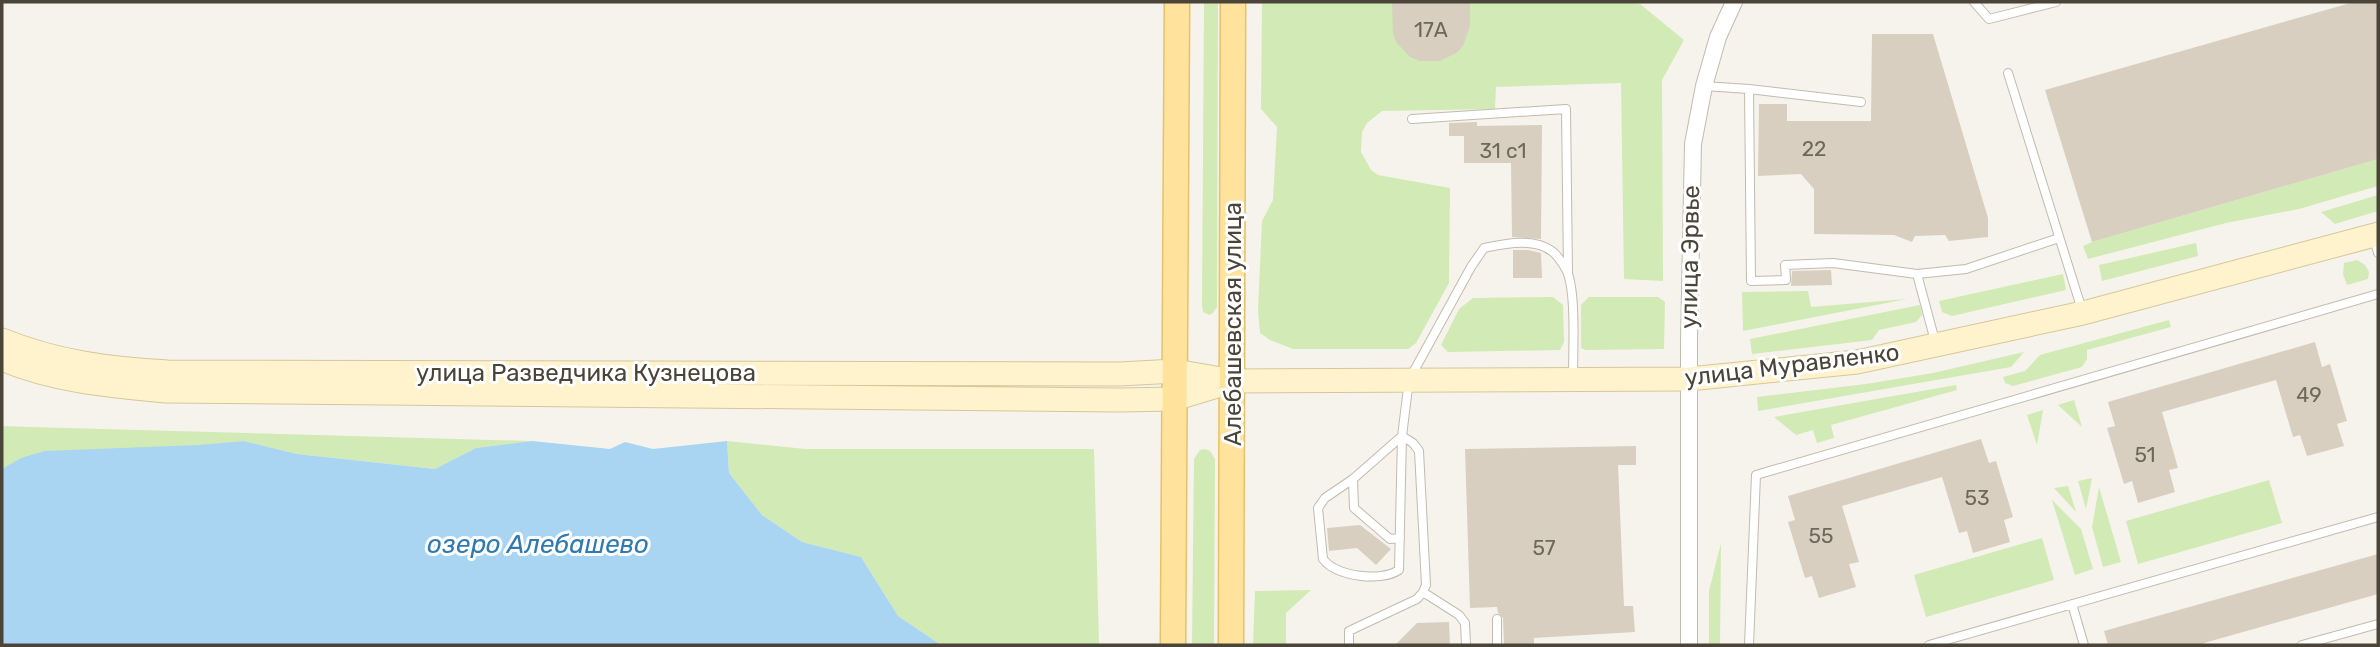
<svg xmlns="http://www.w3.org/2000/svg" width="2380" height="647" font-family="Rubik,sans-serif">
<rect width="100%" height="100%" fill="#f6f3ec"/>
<!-- green -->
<path fill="#d2eab5" d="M 1204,2 L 1218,2 L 1217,307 L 1213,313 L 1209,315 L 1203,312 L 1202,306 Z
M 1262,2 L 1625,2 L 1640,4 L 1684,40 L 1662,80 L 1663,281 L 1624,279 L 1621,83 L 1496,87 L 1495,109 L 1382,111 L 1367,123 L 1362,132 L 1361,152 L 1371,170 L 1378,175 L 1450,188 L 1449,283 L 1416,343 L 1408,349 L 1293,349 L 1270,340 L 1260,333 L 1258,310 L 1262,221 L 1273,200 L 1277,127 L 1261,109 Z
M 2378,159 L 2378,186 L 2299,209 L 2226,223 L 2088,259 L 2083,246 L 2092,242 Z
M 2378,195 L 2378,211 L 2335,224 L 2321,212 Z
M 2196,243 L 2198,256 L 2102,281 L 2099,265 Z
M 2357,260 L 2365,265 L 2369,272 L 2368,279 L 2347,285 L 2343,274 L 2344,263 Z
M 2063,274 L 2066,290 L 1952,316 L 1942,312 L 1939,301 Z
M 1808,291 L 1811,307 L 1907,299 L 1743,331 L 1742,292 Z
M 1553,297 L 1563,305 L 1564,342 L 1560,350 L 1448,352 L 1441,345 L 1459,309 L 1473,298 Z
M 1589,297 L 1658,297 L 1665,302 L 1664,349 L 1586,350 L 1581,348 L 1581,305 Z
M 1920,305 L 1922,315 L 1916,322 L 1879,330 L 1872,340 L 1752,354 L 1750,339 Z
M 2169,320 L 2171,327 L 2087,350 L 2087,359 L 2082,367 L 2013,386 L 2005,383 L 2003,377 L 2025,371 L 2040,355 Z
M 2024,352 L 2011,367 L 1758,411 L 1757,397 L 1866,384 L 1933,373 Z
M 1956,385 L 1957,390 L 1831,425 L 1834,438 L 1817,443 L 1813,430 L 1796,435 L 1774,417 Z
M 2074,400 L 2082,427 L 2058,405 Z
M 2043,410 L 2037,445 L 2027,415 Z
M 2,426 L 30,427 L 532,441 L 476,448 L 435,469 L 297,454 L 244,441 L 2,469 Z
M 727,441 L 805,449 L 1094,449 L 1099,645 L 941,645 L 898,616 L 861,557 L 802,542 L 762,515 L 729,473 Z
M 1205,449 L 1210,451 L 1215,459 L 1214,645 L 1192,645 L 1194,459 L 1200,450 Z
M 2092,478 L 2086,509 L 2078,481 Z
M 2269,480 L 2282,523 L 2138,564 L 2126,521 Z
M 2068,486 L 2076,512 L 2054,488 Z
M 2099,487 L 2121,562 L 2103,567 L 2092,527 Z
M 2052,500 L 2081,529 L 2093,569 L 2075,575 Z
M 2042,538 L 2054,580 L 1926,617 L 1914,575 Z
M 1721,543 L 1720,645 L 1709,645 L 1709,591 Z
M 1311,590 L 1286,613 L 1286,645 L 1253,645 L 1255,591 Z"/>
<!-- water -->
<path fill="#a9d4f2" d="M 244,441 L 297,454 L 435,469 L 476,448 L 532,441 L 610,449 L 625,442 L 653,449 L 727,441 L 729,473 L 762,515 L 802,542 L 861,557 L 898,616 L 941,645 L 2,645 L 2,469 L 21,458 L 45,451 L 199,445 Z"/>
<!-- building -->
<path fill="#d8cfc1" d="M 1392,2 L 1470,2 L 1470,25 L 1464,44 L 1458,52 L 1440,61 L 1420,61 L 1410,57 L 1396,42 L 1393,33 Z
M 2354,2 L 2378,2 L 2378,159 L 2092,242 L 2045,90 Z
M 1872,34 L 1933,34 L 1988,218 L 1988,237 L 1949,241 L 1945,235 L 1915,236 L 1912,242 L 1894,235 L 1814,234 L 1814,189 L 1801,174 L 1758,176 L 1759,104 L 1787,104 L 1787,121 L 1871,121 Z
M 1477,122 L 1477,126 L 1542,125 L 1541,239 L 1512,237 L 1511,163 L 1464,163 L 1464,136 L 1449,136 L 1449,123 Z
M 1513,250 L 1528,250 L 1541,253 L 1542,278 L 1513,278 Z
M 1831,270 L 1832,285 L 1791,286 L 1792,271 Z
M 2315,342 L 2322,367 L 2330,364 L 2347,421 L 2337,424 L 2344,446 L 2307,456 L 2300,435 L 2293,437 L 2276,380 L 2162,412 L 2178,468 L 2169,470 L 2175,492 L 2138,503 L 2132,481 L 2124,484 L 2107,428 L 2115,426 L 2108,402 Z
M 1981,439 L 1989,463 L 1996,461 L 2013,517 L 2004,520 L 2010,542 L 1973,553 L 1967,531 L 1959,533 L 1942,477 L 1842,506 L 1859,562 L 1849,564 L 1856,587 L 1819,598 L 1812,576 L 1805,578 L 1788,522 L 1795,520 L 1788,496 Z
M 1636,446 L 1636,465 L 1618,465 L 1624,606 L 1633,606 L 1635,632 L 1534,638 L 1534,645 L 1504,645 L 1503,618 L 1498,613 L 1497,607 L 1470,608 L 1465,449 Z
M 1360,525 L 1391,549 L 1376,565 L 1357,548 L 1329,551 L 1327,528 Z
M 2378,554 L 2378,594 L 2197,645 L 2108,645 L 2104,631 Z
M 1449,622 L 1450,645 L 1395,645 L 1417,623 Z"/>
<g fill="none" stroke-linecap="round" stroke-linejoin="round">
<!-- service casing -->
<g stroke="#c2bbae" stroke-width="10">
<path id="service" d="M 1974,2 L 1989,19 L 2056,2
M 2008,73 L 2082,310
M 1704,86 L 1749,89
M 1861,102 L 1749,89 L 1751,281 L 1786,280 L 1785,265 L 1833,263 L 1917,274 L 1935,341
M 1412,119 L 1566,109 L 1568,272
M 2374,238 L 2378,253
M 1917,274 L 1966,269 L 2059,238
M 1402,436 L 1399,570 C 1381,582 1337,577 1323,559 L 1318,508 L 1325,498 L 1353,479 Z
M 1353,479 L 1354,508 L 1390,539 L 1400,538
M 1423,592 L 1459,615 L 1465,623 L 1466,645
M 2072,604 L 2084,645
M 1497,619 L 1497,645
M 1349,645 L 1349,631 L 1417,599 L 1423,592 L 1426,585 L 1419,451 L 1413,443 L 1402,436 L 1409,380 L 1471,267 L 1484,248 C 1504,244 1534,237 1553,252 C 1558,256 1566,268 1568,274 C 1576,297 1573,350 1573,377
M 1749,645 L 1756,475 L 2378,294
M 1929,645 L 2378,517
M 2302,645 L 2378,624"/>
</g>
<!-- minor casing -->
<g stroke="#c2bbae" stroke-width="18">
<path id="minor" d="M 1689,645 L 1689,340 L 1693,144 L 1704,86 L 1718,37 L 1734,2"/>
</g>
<!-- secondary casing -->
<g stroke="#d6c79b" stroke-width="25">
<path id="secondary" d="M 2,340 C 56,362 110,369 168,372 L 1120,374 L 1175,371 L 1233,381 L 1689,379 L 1857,362 L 2083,313 L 2378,234
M 2,359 C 53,381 111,386 166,391 L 1120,400 L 1174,399 L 1227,383"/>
</g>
<!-- primary casing -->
<g stroke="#e6c16a" stroke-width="27">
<path id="primary" d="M 1173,645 L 1177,2
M 1231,645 L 1233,2"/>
</g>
<!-- service -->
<use href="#service" stroke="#fff" stroke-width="8"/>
<!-- minor -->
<use href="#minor" stroke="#fff" stroke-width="16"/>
<!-- secondary -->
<use href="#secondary" stroke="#fff3cd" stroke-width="23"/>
<!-- primary -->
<use href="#primary" stroke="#ffe39c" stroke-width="24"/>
</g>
<g text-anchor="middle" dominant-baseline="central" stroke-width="6" stroke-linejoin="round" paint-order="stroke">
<!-- number labels -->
<g font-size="21" fill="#6e675b">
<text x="1431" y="29">17А</text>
<text x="1814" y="148">22</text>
<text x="1503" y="150">31 с1</text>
<text x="2309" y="394">49</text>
<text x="2145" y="454">51</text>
<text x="1977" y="497">53</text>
<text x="1821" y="535">55</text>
<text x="1544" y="547">57</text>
</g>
<!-- street labels -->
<g font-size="24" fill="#4b4439" stroke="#fff">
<text transform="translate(1690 257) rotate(-89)">улица Эрвье</text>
<text transform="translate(1233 324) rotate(-90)">Алебашевская улица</text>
<text transform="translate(1792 365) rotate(-7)">улица Муравленко</text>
<text x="586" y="373">улица Разведчика Кузнецова</text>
</g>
<!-- water labels -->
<g font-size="26" font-style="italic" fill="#2e7ab2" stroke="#fff">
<text x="538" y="544">озеро Алебашево</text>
</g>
</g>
<!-- border -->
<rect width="2380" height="647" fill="none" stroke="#4b4439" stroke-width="7"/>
</svg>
